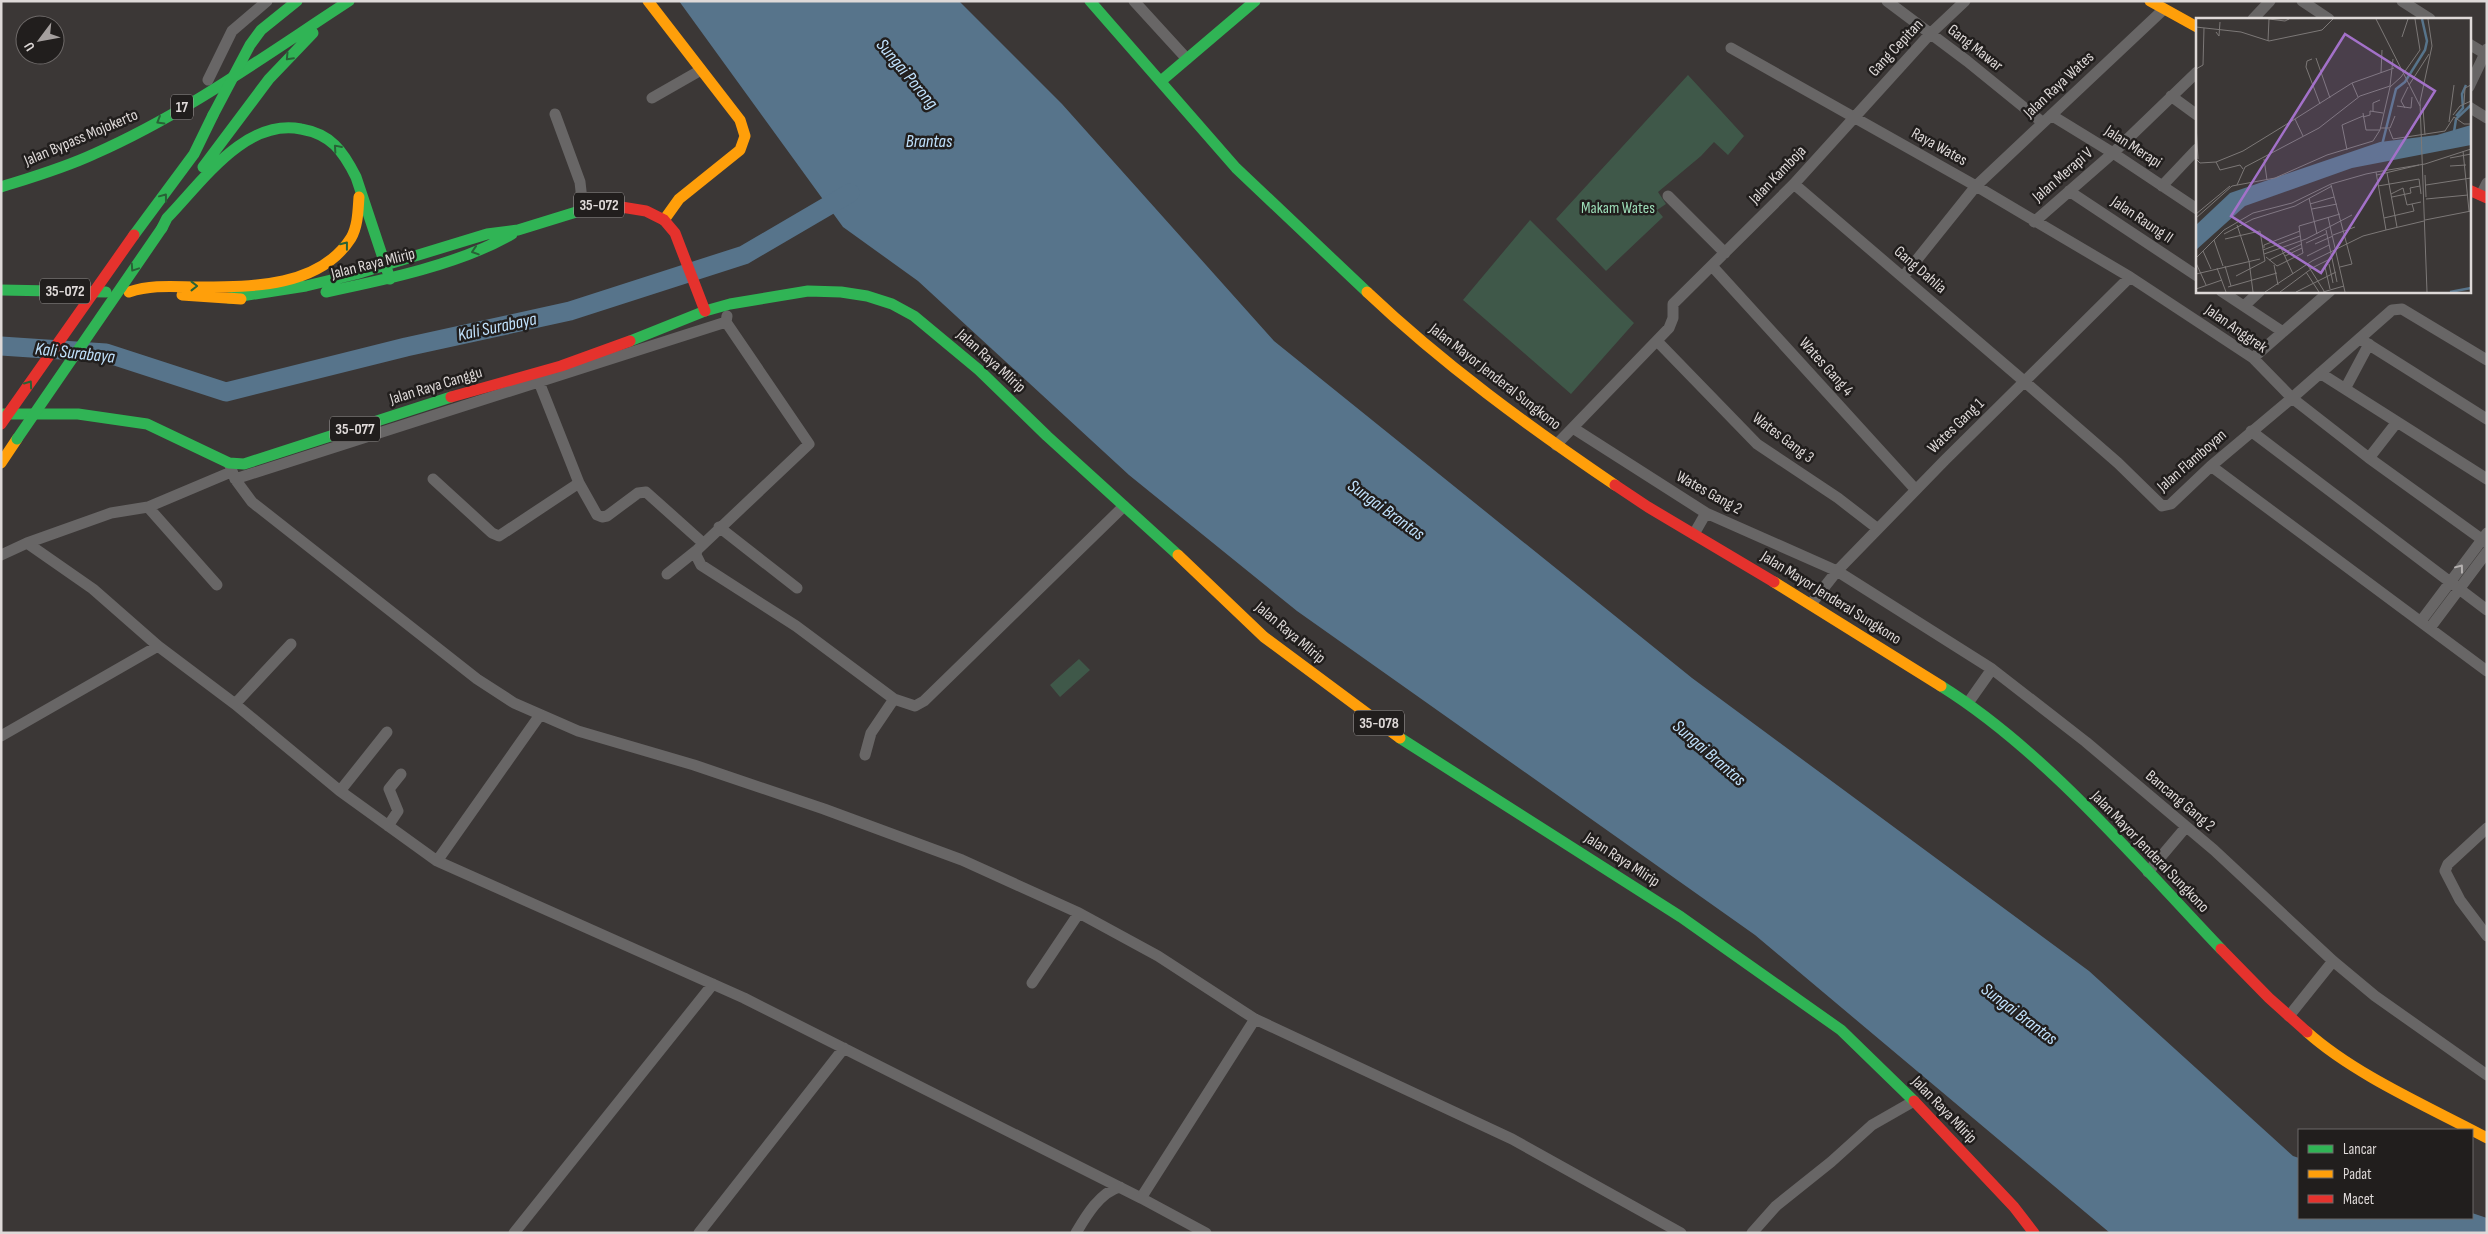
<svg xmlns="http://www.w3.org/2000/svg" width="2488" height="1234" font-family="'Sofia Sans Condensed',sans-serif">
<rect width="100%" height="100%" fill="#3b3736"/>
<!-- green -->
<path fill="#3f5849" d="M 1688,75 L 1744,136 L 1728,155 L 1714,142 L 1701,156 L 1658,192 L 1666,204 L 1657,210 L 1663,217 L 1606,271 L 1556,219 Z
M 1530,220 L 1634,323 L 1571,394 L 1463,300 Z
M 1079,659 L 1090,670 L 1060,697 L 1050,685 Z"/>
<!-- water -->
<path fill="#57748b" d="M 679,1 L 959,1 L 1062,104 L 1274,341 L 1692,678 L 2089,971 L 2293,1156 L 2299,1158 L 2299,1218 L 2472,1218 L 2472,1213 L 2487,1218 L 2487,1233 L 2110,1233 L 1755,935 L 1297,611 L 1129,475 L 918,281 L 843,227 Z"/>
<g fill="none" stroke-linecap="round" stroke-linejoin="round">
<!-- river -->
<path stroke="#57748b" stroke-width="19" d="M 1,346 L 106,353 L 226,392 L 406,347 L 570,311 L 744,255 L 850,193"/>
<!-- street -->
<path stroke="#686666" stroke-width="11" d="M 1134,1 L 1187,59
M 1887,1 L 1967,61 L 2042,122
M 2302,1 L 2329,19
M 2402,1 L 2430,19
M 2253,19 L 2270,1
M 2469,44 L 2484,53
M 1731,48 L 1976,186 L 2130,277 L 2253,358 L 2292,398 L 2369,458 L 2487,543
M 208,80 L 232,31 L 267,1
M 2469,87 L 2487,49
M 2171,96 L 2197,115
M 652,98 L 701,70
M 2469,107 L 2487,118
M 555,114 L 580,182 L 583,209
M 2051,115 L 2113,153 L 2197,209
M 1794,184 L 2025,382 L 2118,463 L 2162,506 L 2171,504 L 2211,466 L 2292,398 L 2392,310 L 2402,309 L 2487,360
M 2162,186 L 2197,149
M 2069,191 L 2197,276
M 2481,195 L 2487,183
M 1668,196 L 1725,253
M 2034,222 L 2113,153 L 2197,72
M 1712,266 L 1916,490
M 1903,277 L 1976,186 L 2164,9
M 2221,291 L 2283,332
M 2244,306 L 2260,291
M 2360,339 L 2487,419
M 1657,341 L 1757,444 L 1838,498 L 1878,529
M 2253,358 L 2330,291
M 2320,373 L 2487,479
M 539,382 L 579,483 L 597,515 L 602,517 L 607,516 L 638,493 L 646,492 L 703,543
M 2345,389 L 2369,344
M 1573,428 L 1706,513 L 1837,571 L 1992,669 L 2086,742 L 2214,850 L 2333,961 L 2375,996 L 2487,1075
M 2251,431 L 2487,610
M 1556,445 L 1669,328 L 1673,318 L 1673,304 L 1794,184 L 1930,34 L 1965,1
M 2369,458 L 2397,422
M 229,463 L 235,479 L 252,502 L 477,679 L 514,703 L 578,731 L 694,765 L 824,809 L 962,860 L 1079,913 L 1158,956 L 1255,1019 L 1512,1139 L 1681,1233
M 2211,466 L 2487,671
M 235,479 L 726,322
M 433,479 L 492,533 L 499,536 L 579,483
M 148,507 L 217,585
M 719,527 L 797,588
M 1694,534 L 1706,513
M 27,543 L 93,589 L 158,646 L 235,704 L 340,791 L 437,861 L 540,715
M 697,550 L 696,555 L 701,565 L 796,626 L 894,699 L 915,706 L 924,701 L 962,664 L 1124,506
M 1,555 L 27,543 L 111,513 L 148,507 L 231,472
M 667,574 L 697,550 L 809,444 L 726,322 L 727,316
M 1811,604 L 1837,571 L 1945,460 L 2130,277
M 2421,621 L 2487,533
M 2430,628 L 2487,552
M 1968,703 L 1992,669
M 235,704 L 291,644
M 1,736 L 158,646
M 865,755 L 871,733 L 894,699
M 340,791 L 387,732
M 388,826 L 398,811 L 389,789 L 401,774
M 2487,828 L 2448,864 L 2445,871 L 2460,900 L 2487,936
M 437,861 L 744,998 L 1141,1198
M 2148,872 L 2186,827
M 1032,983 L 1079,913
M 2289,1016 L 2333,961
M 514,1233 L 713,984
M 699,1233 L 844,1048
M 1076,1233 C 1086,1216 1100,1192 1120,1187
M 1206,1233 L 1141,1198 L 1255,1019
M 1752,1233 L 1776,1206 L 1831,1162 L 1872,1125 L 1914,1101"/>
<!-- fast -->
<path stroke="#30b455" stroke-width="11" d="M 1090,1 L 1236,168 L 1367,292
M 1161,81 L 1255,1
M 203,167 L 269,79 L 313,33
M 1,187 C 33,177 64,168 94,154 C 185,114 266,55 349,1
M 162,228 L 167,218 C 202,182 245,118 301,129 C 331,134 343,151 356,177 L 390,279
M 134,235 L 194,154 L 213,115
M 1,290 L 106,292
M 326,292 C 384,280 461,264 512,234
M 229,298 L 306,286 L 356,274 L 487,234 L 518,230 L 586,209
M 630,341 L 705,311 L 730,304 L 808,291 L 841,292 L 867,296 L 892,304 L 914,316 L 979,370 L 1047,436 L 1178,555
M 1,414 L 78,414 L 147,424 L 229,463 L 244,464 L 451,397
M 1941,686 C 2045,751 2136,860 2221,949
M 1400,738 L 1681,917 L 1841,1030 L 1914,1101"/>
<!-- slow -->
<path stroke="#ff9f0a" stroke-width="11" d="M 648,1 L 740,120 L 745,136 L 740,150 L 679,199 L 664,220
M 2150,1 L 2197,27
M 129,292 C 154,284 175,287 201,287 C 252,287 320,287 351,238 C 358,226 358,210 359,197
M 1367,292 C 1443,364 1528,426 1615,485
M 182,295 L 241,299
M 1,463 L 17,439
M 1178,555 L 1264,637 L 1400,738
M 1774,582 L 1941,686
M 2307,1032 C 2355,1075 2429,1107 2487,1138"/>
<!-- jam -->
<path stroke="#e5322d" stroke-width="11" d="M 2469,190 L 2487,198
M 586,209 L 603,204 L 646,211 L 664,220 L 675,233 L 705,311
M 451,397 L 561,366 L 630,341
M 1615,485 L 1648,507 L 1774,582
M 2221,949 L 2269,998 L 2307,1032
M 1914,1101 L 2014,1207 L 2034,1233"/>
<!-- fast-bridge -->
<path stroke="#30b455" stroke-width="11" d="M 213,115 L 250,45 L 261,30 L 297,1
M 17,439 L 162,228"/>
<!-- jam-bridge -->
<path stroke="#e5322d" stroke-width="11" d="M 1,424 L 134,235"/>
</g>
<!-- one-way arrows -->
<defs><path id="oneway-chevron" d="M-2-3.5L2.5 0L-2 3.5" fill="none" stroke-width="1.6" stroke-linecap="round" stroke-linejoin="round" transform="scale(1.25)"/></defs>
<g stroke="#286236">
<use href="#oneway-chevron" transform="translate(289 57) rotate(133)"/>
<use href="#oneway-chevron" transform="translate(160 121) rotate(149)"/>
<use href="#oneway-chevron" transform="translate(337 148) rotate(-131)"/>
<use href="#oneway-chevron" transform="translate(164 197) rotate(-53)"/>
<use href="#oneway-chevron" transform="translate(345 245) rotate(-52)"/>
<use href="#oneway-chevron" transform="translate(475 251) rotate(162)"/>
<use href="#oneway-chevron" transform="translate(134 268) rotate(124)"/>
<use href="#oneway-chevron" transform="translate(194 286)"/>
<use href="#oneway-chevron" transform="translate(29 384) rotate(-55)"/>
</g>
<use stroke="#b5b1b0" href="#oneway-chevron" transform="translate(2460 568) rotate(-53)"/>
<g text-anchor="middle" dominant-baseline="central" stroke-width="5" stroke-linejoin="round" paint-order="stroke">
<!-- shield labels -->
<g fill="#211e1d" stroke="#a5a1a0" stroke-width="1">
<rect x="171" y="94.5" width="22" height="25" rx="4"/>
<rect x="574" y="192.5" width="50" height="25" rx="4"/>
<rect x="40" y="278.5" width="50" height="25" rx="4"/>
<rect x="330" y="416.5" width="50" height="25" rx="4"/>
<rect x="1354" y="710.5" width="50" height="25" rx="4"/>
</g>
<g font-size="15" font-weight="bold" fill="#ded9d8">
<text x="182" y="107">17</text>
<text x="599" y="205">35-072</text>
<text x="65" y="291">35-072</text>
<text x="355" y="429">35-077</text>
<text x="1379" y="723">35-078</text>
</g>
<!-- street labels -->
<g font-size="16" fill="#ded9d8" stroke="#211e1d">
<text transform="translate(1896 48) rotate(-47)">Gang Cepitan</text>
<text transform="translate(1975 48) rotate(38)">Gang Mawar</text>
<text transform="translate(2059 85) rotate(-43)">Jalan Raya Wates</text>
<text transform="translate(81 138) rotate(-23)">Jalan Bypass Mojokerto</text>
<text transform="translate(1939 147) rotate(29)">Raya Wates</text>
<text transform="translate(2133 147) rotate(33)">Jalan Merapi</text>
<text transform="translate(1778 175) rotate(-46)">Jalan Kamboja</text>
<text transform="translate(2063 175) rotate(-41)">Jalan Merapi V</text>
<text transform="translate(2142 220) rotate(34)">Jalan Raung II</text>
<text transform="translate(373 264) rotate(-14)">Jalan Raya Mlirip</text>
<text transform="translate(1920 270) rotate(41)">Gang Dahlia</text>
<text transform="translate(2236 329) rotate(35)">Jalan Anggrek</text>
<text transform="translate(991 361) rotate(42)">Jalan Raya Mlirip</text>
<text transform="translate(1826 367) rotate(48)">Wates Gang 4</text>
<text transform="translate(1495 377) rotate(38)">Jalan Mayor Jenderal Sungkono</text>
<text transform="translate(436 386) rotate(-17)">Jalan Raya Canggu</text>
<text transform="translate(1956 426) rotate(-44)">Wates Gang 1</text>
<text transform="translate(1783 438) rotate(37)">Wates Gang 3</text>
<text transform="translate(2192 461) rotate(-41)">Jalan Flamboyan</text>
<text transform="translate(1709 493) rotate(29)">Wates Gang 2</text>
<text transform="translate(1831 598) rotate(32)">Jalan Mayor Jenderal Sungkono</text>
<text transform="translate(1290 633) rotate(40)">Jalan Raya Mlirip</text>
<text transform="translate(2180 801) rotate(40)">Bancang Gang 2</text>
<text transform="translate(2150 852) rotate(46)">Jalan Mayor Jenderal Sungkono</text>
<text transform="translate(1622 860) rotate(33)">Jalan Raya Mlirip</text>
<text transform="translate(1944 1110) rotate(46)">Jalan Raya Mlirip</text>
</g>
<!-- park labels -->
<g font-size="16" fill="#9cdcb7" stroke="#211e1d">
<text x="1618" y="208">Makam Wates</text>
</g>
<!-- water labels -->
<g font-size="18" font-style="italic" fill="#c1e2fd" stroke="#211e1d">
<text transform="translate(907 74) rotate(50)">Sungai Porong</text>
<text x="929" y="141">Brantas</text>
<text transform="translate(497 327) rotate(-12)">Kali Surabaya</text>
<text transform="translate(75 353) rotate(6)">Kali Surabaya</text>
<text transform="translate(1386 510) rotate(36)">Sungai Brantas</text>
<text transform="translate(1709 753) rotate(41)">Sungai Brantas</text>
<text transform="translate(2019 1014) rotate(37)">Sungai Brantas</text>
</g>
</g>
<!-- overview -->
<g transform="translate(2196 18)">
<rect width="275" height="275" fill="#3b3736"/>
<path d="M 275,107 L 275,127 L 156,150 L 49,188 L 0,232 L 0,207 L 34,175 L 184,124 L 241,117 Z" fill="#57748b"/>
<path fill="none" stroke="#57748b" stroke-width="2.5" d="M 260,98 L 267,90 L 266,76 L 270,67M 258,114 L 260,101 L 275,87M 186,127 L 200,71 L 209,64 L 229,32 L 231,23 L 226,1M 254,274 L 275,270"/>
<path fill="none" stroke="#7c7877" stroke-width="1" d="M 73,1 L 89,3 L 93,1M 180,1 L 224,88M 0,9 L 45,14 L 73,23 L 126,12 L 137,1M 20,14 L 23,18 L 24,4M 206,19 L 212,1M 72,23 L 73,1M 120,40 L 134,80M 116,41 L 111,43 L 110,49 L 124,86M 0,51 L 7,47 L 8,10M 185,55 L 186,32M 213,67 L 233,36M 194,68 L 197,41M 162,79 L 156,65 L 198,50M 268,86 L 269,70 L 275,67M 201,88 L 215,90 L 216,79M 209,90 L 205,83 L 212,69M 227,90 L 229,117M 177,93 L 177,85 L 184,82M 167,95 L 170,112 L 184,112M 257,97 L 264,88 L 275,83M 167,99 L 174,97 L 174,93 L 187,95M 99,101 L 156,65M 253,104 L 258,67M 0,106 L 2,141M 184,110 L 194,110 L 199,98M 193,111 L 197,121 L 249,113 L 258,99 L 268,106 L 275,106M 151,132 L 146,107 L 167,98M 267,133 L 273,193M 254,140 L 275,136M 0,141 L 4,145 L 20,144 L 24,152 L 44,147 L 47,151M 68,141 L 71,162M 20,144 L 47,133 L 99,101 L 107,118M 254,148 L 270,147M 180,154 L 229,146 L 275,131M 191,155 L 201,209M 181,157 L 223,147M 229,157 L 230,179M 41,167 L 49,149 L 123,110 L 164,78 L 194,68M 135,167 L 156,246 L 144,249M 230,167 L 275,160M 182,168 L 223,161 L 225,176M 195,176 L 207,170 L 211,187 L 225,184M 196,179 L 215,175 L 214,170 L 224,168M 113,180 L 121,216M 230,181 L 272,177M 114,186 L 138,179M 116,191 L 141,186M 0,196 L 34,168M 132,199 L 149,274M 0,200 L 36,168 L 79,160 L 131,137 L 177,123 L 184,112 L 194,69 L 205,59 L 224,32 L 219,1M 188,200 L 218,193 L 216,186M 229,202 L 275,193M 41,207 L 53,243 L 57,274M 130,212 L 141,264M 28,216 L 57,201 L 99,188 L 136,168M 137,217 L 159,209M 29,221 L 64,213 L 69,243 L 40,258M 18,222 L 27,248M 110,225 L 130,216M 119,226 L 137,218M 68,230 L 68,227 L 104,213M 85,230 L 97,256M 106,230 L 103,208 L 144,196M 67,232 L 104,218M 7,233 L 15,251M 68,236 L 110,221 L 156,197M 89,238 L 106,230M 111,238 L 133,227M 70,239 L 81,248 L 107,235 L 106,230M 0,240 L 28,212 L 57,195 L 96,185 L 135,166 L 170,156 L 180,154 L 190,212 L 228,203M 73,242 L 106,226M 0,245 L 10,267M 111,246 L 128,273M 133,246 L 137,265M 78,247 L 82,267M 29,248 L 35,268M 129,249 L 134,271M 21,250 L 30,274M 114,251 L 136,240M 110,254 L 123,274M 0,256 L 64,241M 32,269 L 81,255M 0,271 L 26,262M 69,274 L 116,243 L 167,218 L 190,212M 84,274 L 115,251M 100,274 L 140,254M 127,274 L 148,268M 231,274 L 224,84 L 236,28 L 232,1"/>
<path fill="#a371c9" fill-opacity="0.15" stroke="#a371c9" stroke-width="2.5" d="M 149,16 L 239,73 L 125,255 L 35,198 Z"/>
<rect width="275" height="275" fill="none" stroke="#ded9d8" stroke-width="2.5"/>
</g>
<!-- border -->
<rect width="2488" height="1234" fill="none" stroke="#ded9d8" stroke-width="5"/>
<!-- legend -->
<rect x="2298" y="1129" width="175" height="90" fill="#211e1d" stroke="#6d6968"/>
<rect x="2308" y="1145" width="25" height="8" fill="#30b455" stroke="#6d6968"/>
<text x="2343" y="1154" font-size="15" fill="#ded9d8">Lancar</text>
<rect x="2308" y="1170" width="25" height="8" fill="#ff9f0a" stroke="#6d6968"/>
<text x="2343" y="1179" font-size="15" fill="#ded9d8">Padat</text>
<rect x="2308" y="1195" width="25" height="8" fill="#e5322d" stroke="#6d6968"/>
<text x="2343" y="1204" font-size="15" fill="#ded9d8">Macet</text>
<!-- north arrow -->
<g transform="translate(40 40) rotate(238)"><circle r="24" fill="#211e1d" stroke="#6d6968"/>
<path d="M0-4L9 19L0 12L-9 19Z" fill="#a5a09f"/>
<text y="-8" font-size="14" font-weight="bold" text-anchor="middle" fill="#ded9d8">U</text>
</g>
</svg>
